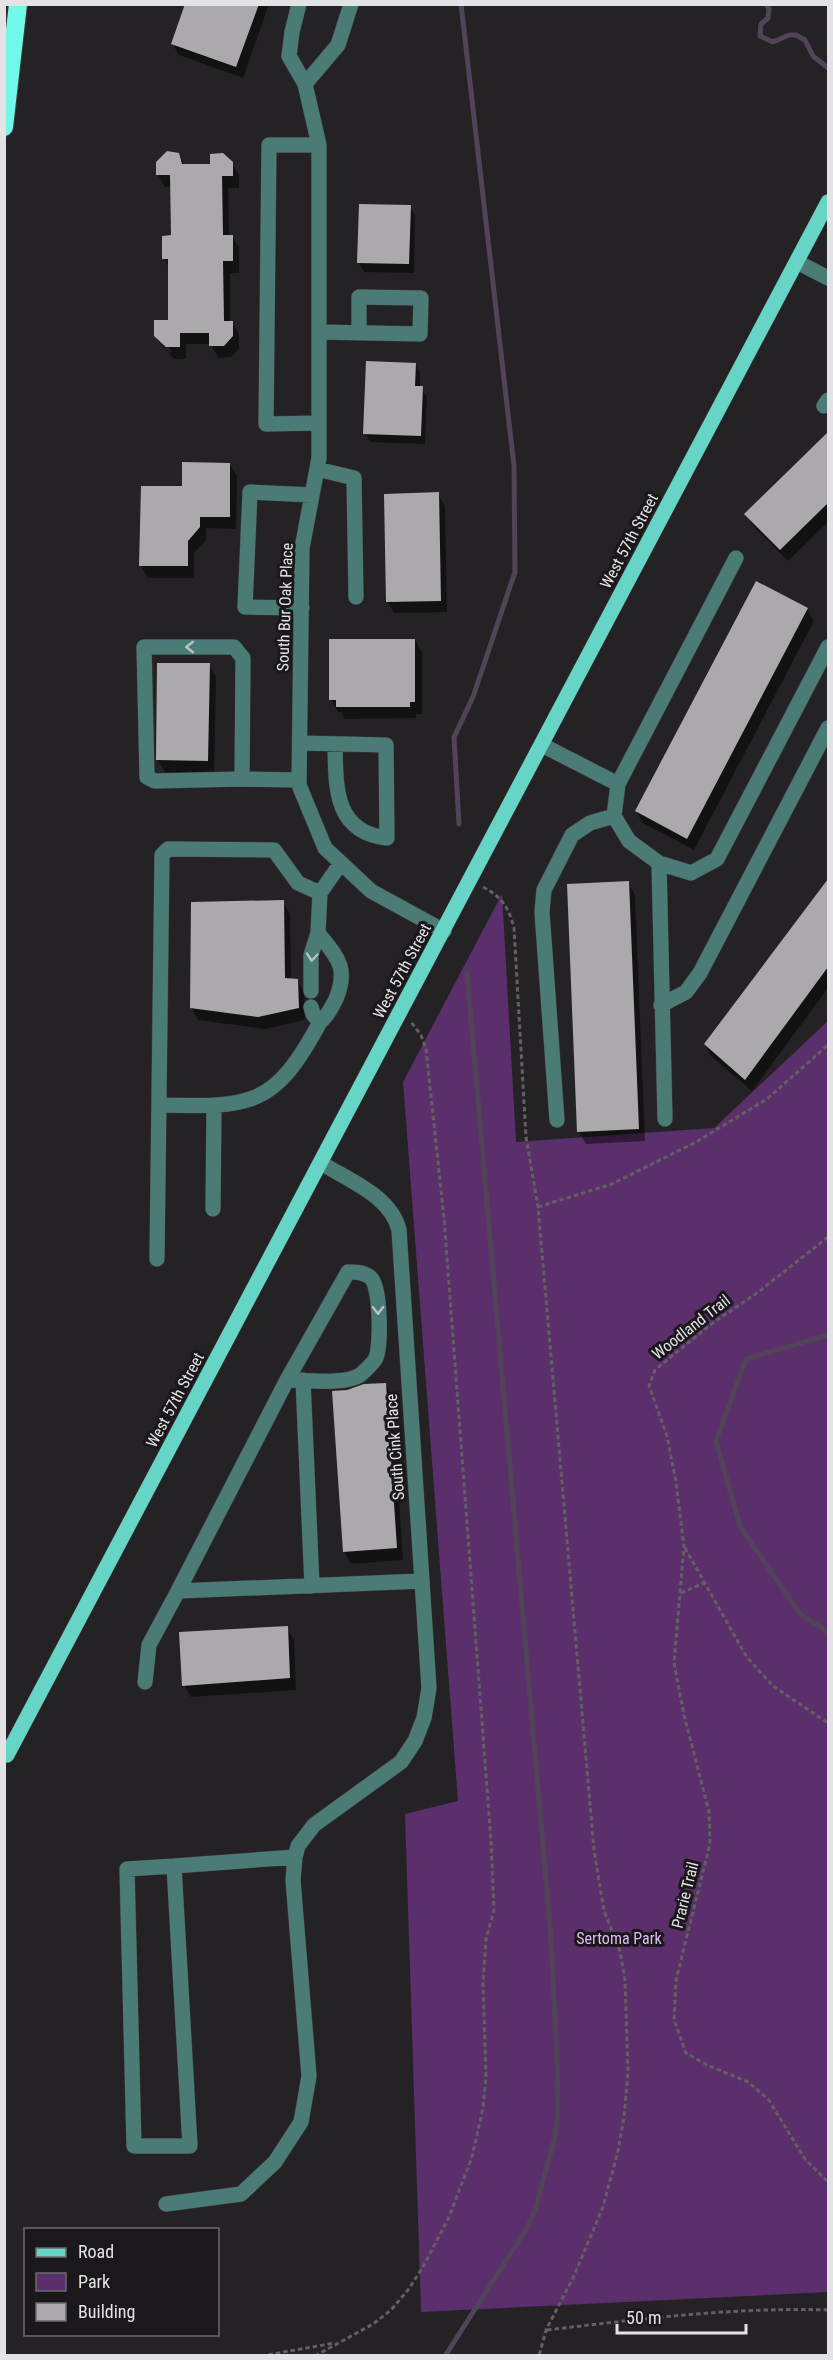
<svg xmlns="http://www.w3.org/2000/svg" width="833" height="2360" font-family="'Roboto Condensed',sans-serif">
<rect width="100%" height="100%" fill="#242225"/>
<!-- green -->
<path fill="#5a2f6b" d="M 502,894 L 516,1142 L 714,1128 L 828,1021 L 828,2292 L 421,2312 L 405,1814 L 458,1801 L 403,1082 Z"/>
<!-- shadow -->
<path fill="#0007" d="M 186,4 L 269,4 L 243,78 L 179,55 L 172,43 Z
M 178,154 L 185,166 L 232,163 L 239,176 L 239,188 L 228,188 L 229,236 L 232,236 L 239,248 L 239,273 L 230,273 L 230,322 L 232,322 L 239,334 L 239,349 L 231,357 L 218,358 L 211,344 L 186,344 L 186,359 L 174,359 L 161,344 L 170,353 L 172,351 L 160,340 L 160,344 L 156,336 L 170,322 L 169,268 L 164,258 L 172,237 L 172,187 L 165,187 L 158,175 Z
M 410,207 L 415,216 L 414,273 L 364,272 L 359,263 Z
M 415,364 L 420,373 L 420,388 L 427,397 L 425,444 L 370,442 L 365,433 Z
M 828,434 L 828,522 L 788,561 L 753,526 L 746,514 Z
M 230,464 L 237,476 L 236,529 L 206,528 L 206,540 L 194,553 L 194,578 L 148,578 L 141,566 L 183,488 Z
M 438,494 L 445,506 L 447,612 L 394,613 L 387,601 Z
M 756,583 L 807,609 L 814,621 L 694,850 L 643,823 L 636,811 Z
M 415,640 L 422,652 L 422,714 L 416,714 L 416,718 L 345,719 L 341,712 L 338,712 L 331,700 Z
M 209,665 L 216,677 L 214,773 L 165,772 L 158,760 Z
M 828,881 L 828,988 L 752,1091 L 712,1057 L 705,1045 Z
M 628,883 L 635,895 L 645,1141 L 586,1144 L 579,1132 Z
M 283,902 L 290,914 L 291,980 L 297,980 L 304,992 L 305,1020 L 265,1029 L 198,1020 L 191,1007 Z
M 385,1384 L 392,1396 L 403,1560 L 351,1564 L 344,1552 L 333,1392 Z
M 287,1628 L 294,1640 L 296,1690 L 191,1697 L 184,1685 Z"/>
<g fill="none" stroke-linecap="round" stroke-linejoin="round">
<!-- stream -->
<path stroke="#514458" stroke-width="5" d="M 766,4 L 769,9 L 768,18 L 761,24 L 760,36 L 773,42 L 789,35 L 796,35 L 805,40 L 813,56 L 828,68
M 459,824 L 454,737 L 473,697 L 515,572 L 514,466 L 461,4
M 828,1335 L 746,1359 L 716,1441 L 740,1526 L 800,1614 L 828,1632
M 445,2356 L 527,2228 L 535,2210 L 555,2137 L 558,2108 L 557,2060 L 551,1938 L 467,973"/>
</g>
<!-- building -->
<path fill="#aca9ad" d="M 185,4 L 259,4 L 236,67 L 171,44 Z
M 167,151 L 179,153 L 182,164 L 210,164 L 210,154 L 223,153 L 233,162 L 233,176 L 222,176 L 223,235 L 233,235 L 233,261 L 223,261 L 224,321 L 233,321 L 233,336 L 224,346 L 209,346 L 209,333 L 180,333 L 180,347 L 166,347 L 154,336 L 154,320 L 168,320 L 168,259 L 162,259 L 162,236 L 171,235 L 170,175 L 156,175 L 156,162 Z
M 359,204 L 411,205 L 409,264 L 357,263 Z
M 366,361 L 416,363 L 415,386 L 423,386 L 421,436 L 363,434 Z
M 828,432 L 828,503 L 780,550 L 744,514 Z
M 182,462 L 230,463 L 230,517 L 200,517 L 200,527 L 188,541 L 188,566 L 139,566 L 141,486 L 182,486 Z
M 439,492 L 441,601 L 386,602 L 384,494 Z
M 756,581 L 808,608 L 687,839 L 635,811 Z
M 329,639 L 415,639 L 415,702 L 410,702 L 410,707 L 336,707 L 336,700 L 329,700 Z
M 157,663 L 210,663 L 208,761 L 156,760 Z
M 828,879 L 828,967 L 745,1080 L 704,1044 Z
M 629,881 L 639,1129 L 577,1132 L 567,884 Z
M 284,900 L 285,978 L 298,979 L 299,1008 L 258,1017 L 190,1008 L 191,902 Z
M 386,1383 L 397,1548 L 343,1552 L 332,1391 L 347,1390 L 364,1384 Z
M 288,1626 L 290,1678 L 182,1686 L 179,1632 Z"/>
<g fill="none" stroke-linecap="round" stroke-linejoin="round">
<!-- minor casing -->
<g stroke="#3f3d40" stroke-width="16">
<path id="minor" d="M 299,4 L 292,32 L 289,56 L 305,84 L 319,145 L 319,458 L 302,548 L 299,785 L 325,848 L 371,891 L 444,931
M 305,84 L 338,45 L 351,4
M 797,262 L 828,278
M 319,332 L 420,334 L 421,298 L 359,297 L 359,333
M 824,406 L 828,400
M 319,423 L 266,424 L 269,145 L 319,145
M 317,469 L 354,478 L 356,597
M 736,558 L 618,784 L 614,816 L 629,841 L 659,863 L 691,873 L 717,859 L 828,647
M 302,608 L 245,607 L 250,492 L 312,495
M 300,743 L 386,745 L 387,838 C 333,832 336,785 335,744
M 542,745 L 618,784
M 242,779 L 155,781 L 147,777 L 144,647 L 234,647 L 243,658 L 242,779 L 299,780
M 659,863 L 665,1119
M 318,933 L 320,893
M 311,991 L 311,955 L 318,933 C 337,957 349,967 336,999 C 332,1007 327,1017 320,1022 L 313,1014 L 311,1007
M 661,1005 L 686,992 L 700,973 L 828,728
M 159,1105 C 251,1107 274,1108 320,1022
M 557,1120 L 542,912 L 544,890 L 572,835 L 590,823 L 614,816
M 213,1209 L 214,1107
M 157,1259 L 162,855 L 168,849 L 274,850 L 298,883 L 320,893 L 341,863
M 287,1380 C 306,1380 345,1385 360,1375 C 364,1372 374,1362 376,1358 C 381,1345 381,1285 370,1277 C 363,1272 356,1272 348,1272 L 287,1380 L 178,1591 L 422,1581
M 303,1380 L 312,1586
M 145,1682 L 149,1645 L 178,1591
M 174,1866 L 127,1869 L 134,2146 L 190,2146 L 174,1866 L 295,1857
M 166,2204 L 241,2194 L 275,2162 L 301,2122 L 309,2076 L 293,1880 L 295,1857 L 298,1846 L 314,1825 L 401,1762 L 415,1741 L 424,1718 L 429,1688 L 399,1230 C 391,1196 348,1180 321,1163"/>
</g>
<!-- major casing -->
<g stroke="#3f3d40" stroke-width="16">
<path id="major" d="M 7,1755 L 828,202"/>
</g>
<!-- highway casing -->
<g stroke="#3f3d40" stroke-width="20">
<path id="highway" d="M 4,127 L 18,4"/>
</g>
<!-- path -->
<path stroke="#626063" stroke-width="3" stroke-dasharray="4.5 3" stroke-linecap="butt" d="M 483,887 C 502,897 509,908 514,928 L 526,1137 L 538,1207 L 594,1850 L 604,1911 L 620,1951 L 625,1980 L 628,2072 L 624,2117 L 618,2151 L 603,2207 L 573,2278 L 546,2330 L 539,2356
M 538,1207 L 612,1184 L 696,1142 L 767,1099 L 828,1045
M 828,1237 L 757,1293 L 710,1325 L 655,1370 L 649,1386 L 667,1436 L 676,1482 L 684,1547 L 674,1663 L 684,1715 L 709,1812 L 710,1844 L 676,1980 L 674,2020 L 686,2053 L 707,2065 L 748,2082 L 768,2099 L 805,2159 L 828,2182
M 685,1548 L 746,1656 L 773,1686 L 828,1723
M 681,1593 L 704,1583
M 547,2330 C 641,2319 734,2307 828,2310
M 261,2356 L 335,2343
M 315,2356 L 373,2324 L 391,2310 L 408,2290 L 423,2267 L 449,2217 L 472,2157 L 483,2108 L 486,2077 L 483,1984 L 486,1939 L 494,1910 L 491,1841 L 444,1218 L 426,1049 L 421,1035 L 411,1022"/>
<!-- minor -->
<use href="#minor" stroke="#4a7b74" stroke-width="15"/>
<!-- major -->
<use href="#major" stroke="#67d5c6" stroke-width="15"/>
<!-- highway -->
<use href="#highway" stroke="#71f9e7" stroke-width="18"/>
</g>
<!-- one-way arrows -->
<defs><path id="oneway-chevron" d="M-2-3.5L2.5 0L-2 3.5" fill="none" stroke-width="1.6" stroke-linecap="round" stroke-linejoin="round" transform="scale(1.5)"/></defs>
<g stroke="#b5c3c2">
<use href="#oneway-chevron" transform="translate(190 647) rotate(180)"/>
<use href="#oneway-chevron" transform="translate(312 957) rotate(95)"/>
<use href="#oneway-chevron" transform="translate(378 1310) rotate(89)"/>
</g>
<g text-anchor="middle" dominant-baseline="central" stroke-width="6" stroke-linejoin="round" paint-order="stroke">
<!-- street labels -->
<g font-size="16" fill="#e3e2e4" stroke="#1b181c">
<text transform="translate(629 541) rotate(-62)">West 57th Street</text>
<text transform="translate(285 607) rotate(-88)">South Bur Oak Place</text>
<text transform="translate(402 971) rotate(-62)">West 57th Street</text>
<text transform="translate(691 1327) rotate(-38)">Woodland Trail</text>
<text transform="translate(175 1400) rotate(-62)">West 57th Street</text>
<text transform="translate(395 1447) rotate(-94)">South Cink Place</text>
<text transform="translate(685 1895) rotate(-76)">Prarie Trail</text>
</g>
<!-- park labels -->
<g font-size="16" fill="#e1b8f3" stroke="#1b181c">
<text x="619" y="1938">Sertoma Park</text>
</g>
</g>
<!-- border -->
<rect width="833" height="2360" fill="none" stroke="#e3e2e4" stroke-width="12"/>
<!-- legend -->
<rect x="24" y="2228" width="195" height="108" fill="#1b181c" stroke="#6b696c" stroke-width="1.5"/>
<rect x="36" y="2248" width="30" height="9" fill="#67d5c6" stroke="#6b696c" stroke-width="1.5"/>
<text x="78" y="2258" font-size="18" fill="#e3e2e4">Road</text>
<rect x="36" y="2273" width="30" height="18" fill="#5a2f6b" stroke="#6b696c" stroke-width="1.5"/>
<text x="78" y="2288" font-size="18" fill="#e3e2e4">Park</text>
<rect x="36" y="2303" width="30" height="18" fill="#aca9ad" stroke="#6b696c" stroke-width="1.5"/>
<text x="78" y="2318" font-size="18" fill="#e3e2e4">Building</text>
<!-- scale -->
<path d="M617 2324v9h129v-9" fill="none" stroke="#e3e2e4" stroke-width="3"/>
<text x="626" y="2324" font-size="18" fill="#e3e2e4" stroke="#1b181c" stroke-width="4.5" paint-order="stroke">50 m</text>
</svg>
